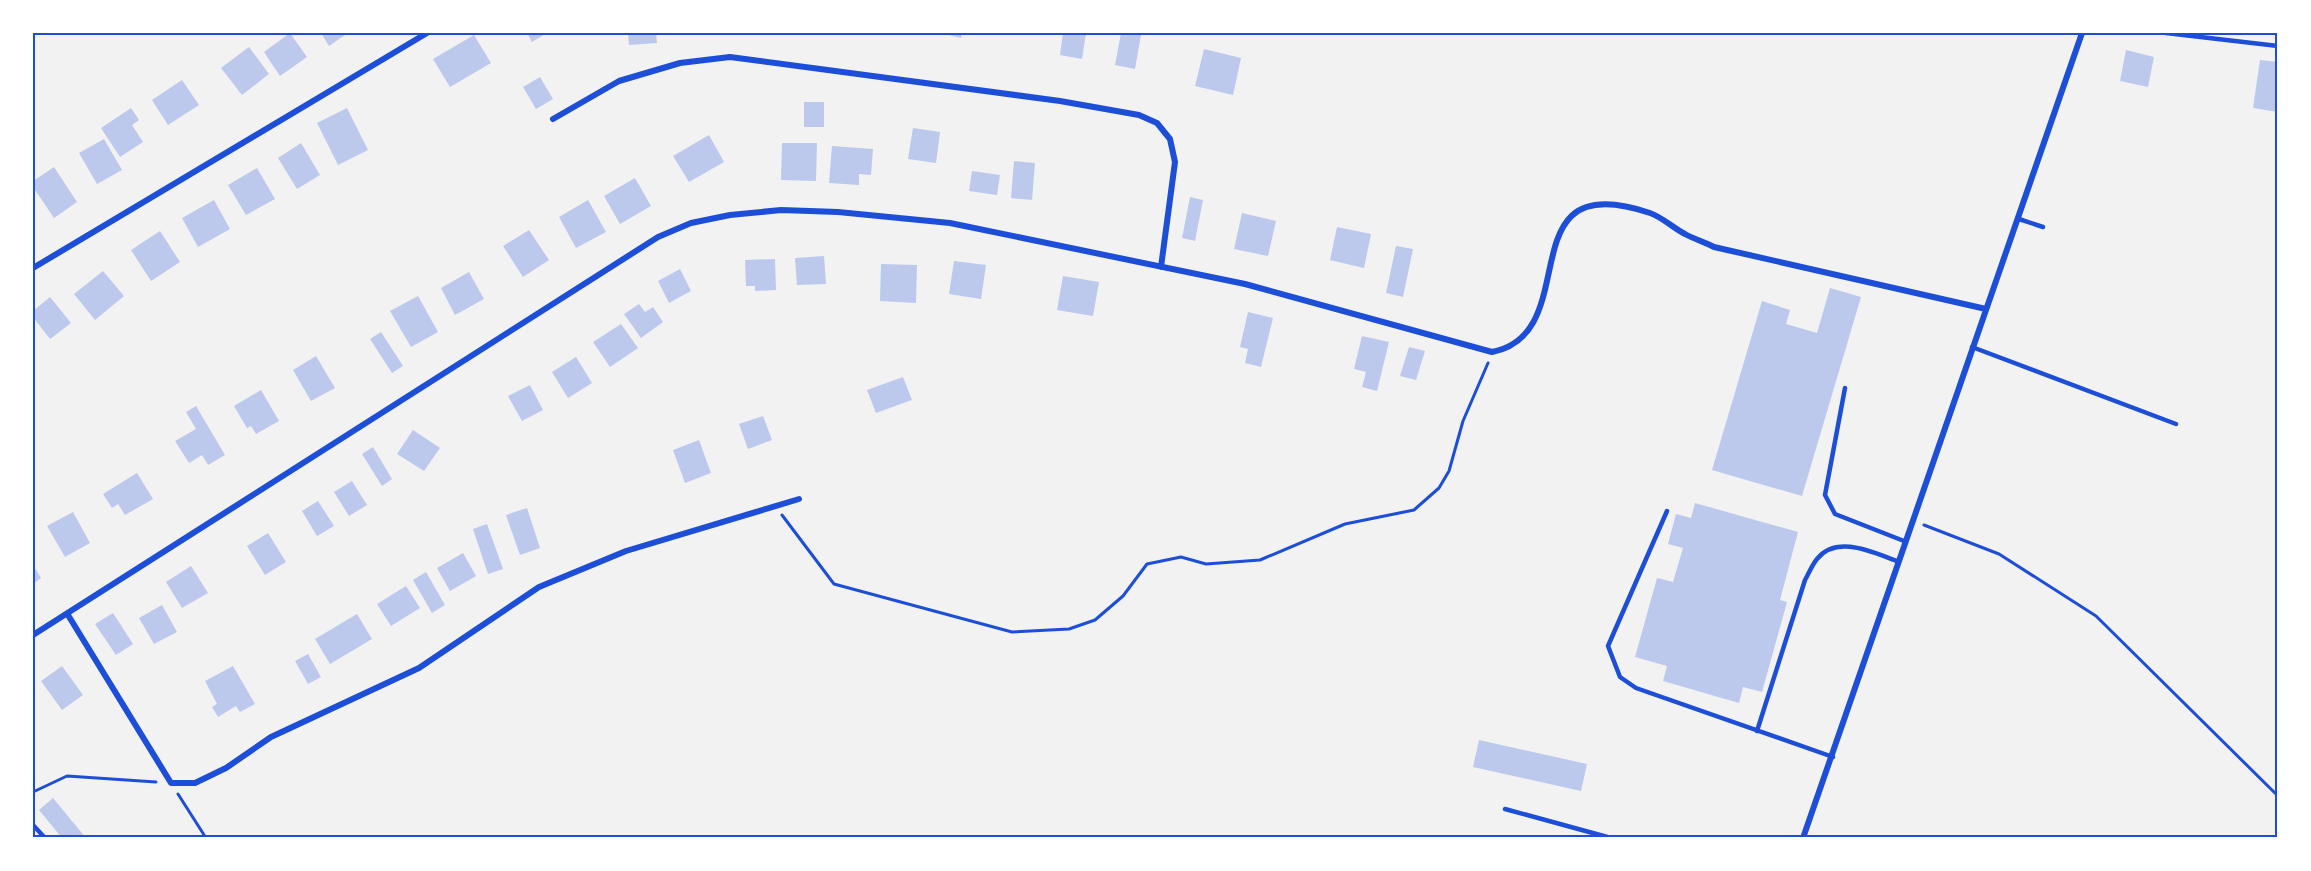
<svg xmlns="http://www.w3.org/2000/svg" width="2311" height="871" font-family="Ubuntu,sans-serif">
<rect width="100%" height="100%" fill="#f2f2f2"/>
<!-- building -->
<path fill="#bdc9ec" d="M 290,33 L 307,57 L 280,76 L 264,52 Z
M 321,33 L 348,33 L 329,46 Z
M 527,33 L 547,33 L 532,42 Z
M 628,33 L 656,33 L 657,43 L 629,45 Z
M 941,33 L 962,33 L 961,38 Z
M 1063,33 L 1086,33 L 1082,59 L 1060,55 Z
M 1121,33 L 1141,35 L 1135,69 L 1115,65 Z
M 474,35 L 491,63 L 450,87 L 433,59 Z
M 249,47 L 269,74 L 242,95 L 221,68 Z
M 1204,49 L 1241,58 L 1233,95 L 1195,86 Z
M 2126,50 L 2154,57 L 2148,87 L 2120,81 Z
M 2260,60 L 2278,62 L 2278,112 L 2253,108 Z
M 540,77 L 553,99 L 536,109 L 523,87 Z
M 182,80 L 199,105 L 168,125 L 152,100 Z
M 804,102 L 824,102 L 824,127 L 804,127 Z
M 131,108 L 139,120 L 132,125 L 143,142 L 120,157 L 101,128 Z
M 347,108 L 368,150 L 338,165 L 317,123 Z
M 913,128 L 940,132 L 936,163 L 908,159 Z
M 709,135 L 724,162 L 689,182 L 673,156 Z
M 104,139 L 122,170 L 97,184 L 79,153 Z
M 301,143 L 320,175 L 297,189 L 278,158 Z
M 782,143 L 817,143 L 816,181 L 781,180 Z
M 832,146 L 873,149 L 871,175 L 859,174 L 859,185 L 829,183 Z
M 1014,161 L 1035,163 L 1032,200 L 1011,198 Z
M 54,167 L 77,202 L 54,218 L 33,187 L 33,181 Z
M 257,168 L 275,199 L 246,215 L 228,185 Z
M 972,171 L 1000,175 L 997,195 L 969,191 Z
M 635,178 L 651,206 L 620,224 L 604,196 Z
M 1190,197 L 1203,200 L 1195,241 L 1182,238 Z
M 214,200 L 230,229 L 198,247 L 182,218 Z
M 588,200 L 606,232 L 576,248 L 559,217 Z
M 1242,213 L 1276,221 L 1268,256 L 1234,249 Z
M 1337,227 L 1371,234 L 1364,268 L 1330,260 Z
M 529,230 L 549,260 L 523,277 L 503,246 Z
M 160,231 L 180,262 L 151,281 L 131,250 Z
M 1396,246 L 1413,249 L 1403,297 L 1386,293 Z
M 824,256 L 826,284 L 797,285 L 795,258 Z
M 775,259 L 776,290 L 755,291 L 755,286 L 746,286 L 745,260 Z
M 954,261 L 986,265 L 981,299 L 949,294 Z
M 881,264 L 917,265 L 916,303 L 880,301 Z
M 680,269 L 691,291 L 669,303 L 658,281 Z
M 103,271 L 124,296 L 95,320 L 74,294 Z
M 469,272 L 484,299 L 455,315 L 441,288 Z
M 1063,276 L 1099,282 L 1093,316 L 1057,310 Z
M 1830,288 L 1861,297 L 1802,496 L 1712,470 L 1762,301 L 1790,310 L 1786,324 L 1817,333 Z
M 418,296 L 438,332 L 411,347 L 390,311 Z
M 50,297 L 71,323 L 50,339 L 33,317 L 33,311 Z
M 639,304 L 645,312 L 653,307 L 663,322 L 641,338 L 624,314 Z
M 1248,312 L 1273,318 L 1261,367 L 1245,363 L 1248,349 L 1240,347 Z
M 621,324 L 638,348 L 610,367 L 593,342 Z
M 381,332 L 403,366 L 392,373 L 370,339 Z
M 1362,336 L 1389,342 L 1377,391 L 1362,387 L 1366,372 L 1354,369 Z
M 1409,347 L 1425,351 L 1416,380 L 1400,376 Z
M 316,356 L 335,388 L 311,401 L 293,370 Z
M 576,357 L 592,383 L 568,398 L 552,372 Z
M 903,377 L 912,400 L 876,413 L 867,390 Z
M 530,385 L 543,410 L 522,421 L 508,396 Z
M 261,390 L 279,421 L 256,434 L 251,426 L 247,428 L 234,406 Z
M 196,406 L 225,455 L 208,465 L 202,455 L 189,463 L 175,441 L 196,429 L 186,412 Z
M 763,416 L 772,440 L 748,449 L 739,424 Z
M 413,430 L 440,448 L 424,471 L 397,454 Z
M 699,440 L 711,473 L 685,483 L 673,450 Z
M 373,447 L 392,479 L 382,486 L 362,454 Z
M 137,473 L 153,499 L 125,515 L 118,504 L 112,508 L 103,494 Z
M 352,481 L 367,505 L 349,516 L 334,492 Z
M 318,501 L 334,526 L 317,536 L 302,511 Z
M 1695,503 L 1798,532 L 1780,600 L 1787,602 L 1762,692 L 1743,687 L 1739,703 L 1663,681 L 1667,666 L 1635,657 L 1657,578 L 1673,582 L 1683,548 L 1668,544 L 1676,514 L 1691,518 Z
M 527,508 L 540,548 L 520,555 L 506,515 Z
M 73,512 L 90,543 L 65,557 L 47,526 Z
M 487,524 L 503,569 L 488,574 L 473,529 Z
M 268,533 L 286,562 L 265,575 L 247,546 Z
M 463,553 L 476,576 L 450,591 L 437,568 Z
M 33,565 L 41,578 L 33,584 Z
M 191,566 L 208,593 L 182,608 L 166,582 Z
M 426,572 L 445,605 L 432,613 L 413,580 Z
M 406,586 L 420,608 L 391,626 L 377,604 Z
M 162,605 L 177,632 L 154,644 L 139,618 Z
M 113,613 L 133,644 L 116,655 L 95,624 Z
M 357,614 L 372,639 L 330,664 L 315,639 Z
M 308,654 L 321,677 L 308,684 L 295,661 Z
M 62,666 L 83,695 L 62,710 L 41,681 Z
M 233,666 L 255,704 L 240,712 L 236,706 L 218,717 L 212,707 L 217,704 L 205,681 Z
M 1479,740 L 1587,764 L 1581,791 L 1473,767 Z
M 53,798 L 86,838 L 62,838 L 39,810 Z"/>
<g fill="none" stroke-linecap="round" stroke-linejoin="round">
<!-- path -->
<path stroke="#1d4ed8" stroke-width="3" d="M 782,515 L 834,584 L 1012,632 L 1069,629 L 1095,620 L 1123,596 L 1147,564 L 1181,557 L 1206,564 L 1260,560 L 1345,524 L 1414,510 L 1439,488 L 1449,471 L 1463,421 L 1488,363
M 1924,525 L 1999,554 L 2096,616 L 2278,796
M 33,792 L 67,776 L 156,782
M 178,794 L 206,838"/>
<!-- service -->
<path stroke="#1d4ed8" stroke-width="4.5" d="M 2166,33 L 2278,46
M 2019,219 L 2043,227
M 1972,347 L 2176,424
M 1845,388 L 1825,495 L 1835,514 L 1904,541
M 1667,511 L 1608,646 L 1620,677 L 1636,688 L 1833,757
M 1757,731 L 1805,580 C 1809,573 1812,565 1817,559 C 1837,534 1874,553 1897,561
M 1505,809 L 1611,838
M 33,825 L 45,838"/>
<!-- minor -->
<path stroke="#1d4ed8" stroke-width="6" d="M 553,119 L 619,81 L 680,63 L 730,57 L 1060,101 L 1139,115 L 1157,123 L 1170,139 L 1175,162 L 1161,267
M 33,268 L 427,33
M 68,615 L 171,783 L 195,783 L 226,768 L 271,737 L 419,668 L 539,587 L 626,551 L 799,499
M 33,635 L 658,237 L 691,223 L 730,215 L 781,210 L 838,212 L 950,223 L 1245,284 L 1492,352 C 1588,333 1504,164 1650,213 C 1662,217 1673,228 1685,234 C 1694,239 1704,242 1714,247 L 1986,309
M 1803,838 L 2082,33"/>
</g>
<!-- border -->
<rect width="2311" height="871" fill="none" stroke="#ffffff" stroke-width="69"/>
<rect x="34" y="34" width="2242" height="802" fill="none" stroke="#1d4ed8" stroke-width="2"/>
</svg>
